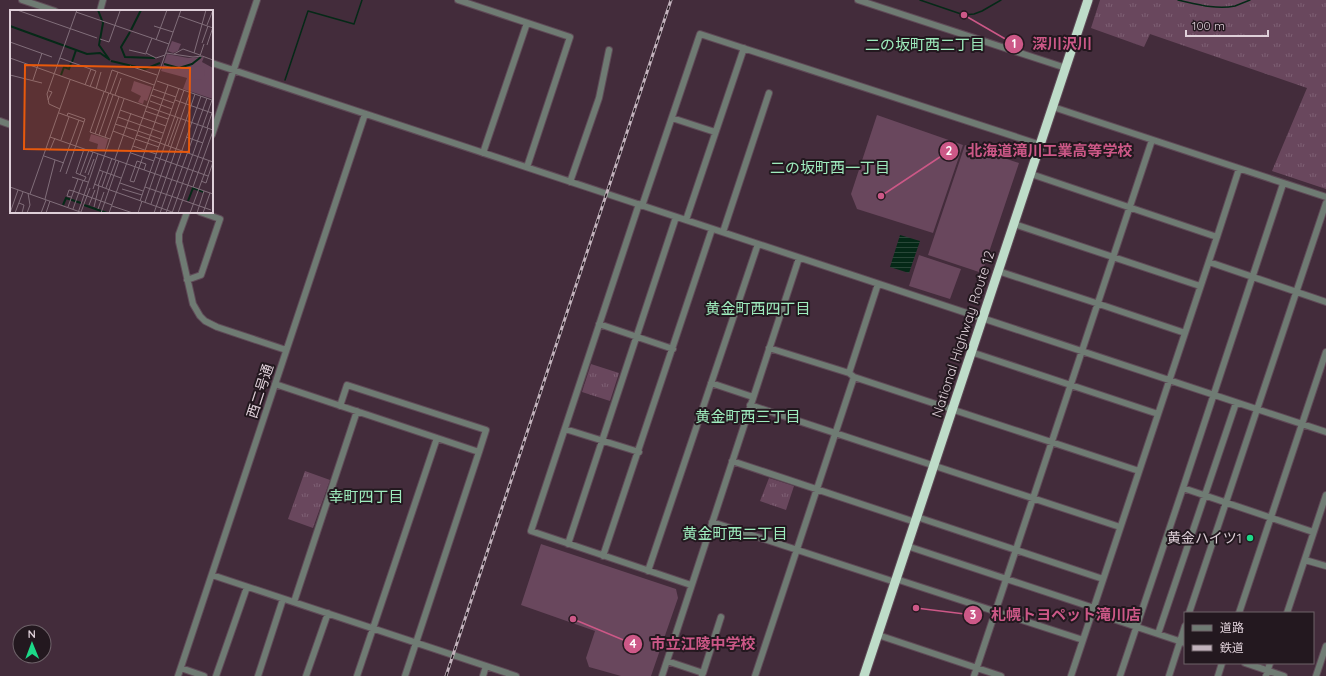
<svg xmlns="http://www.w3.org/2000/svg" width="1326" height="676" font-family="Quicksand,'Noto Sans JP',sans-serif">
<defs>
<pattern id="grass-tufts" width="24" height="20" patternUnits="userSpaceOnUse"><rect width="24" height="20" fill="#69475d"/><path d="M3 7l-1-3M5 7V3M7 7l1-3M15 17l-1-3M17 17v-4M19 17l1-3" fill="none" stroke="#7e6074"/></pattern>
<pattern id="water-rules" width="6" height="5" patternUnits="userSpaceOnUse"><rect width="6" height="5" fill="#052917"/><path d="M0 2.5h6" fill="none" stroke="#294738"/></pattern>
</defs>
<rect width="100%" height="100%" fill="#432c3b"/>
<!-- grass -->
<path fill="url(#grass-tufts)" d="M 1100,0 L 1326,0 L 1326,189 L 1272,171 L 1307,88 L 1150,34 L 1144,47 L 1091,28 Z
M 591,364 L 619,373 L 610,401 L 582,392 Z
M 305,471 L 330,480 L 313,528 L 288,519 Z
M 769,478 L 794,486 L 786,510 L 760,501 Z"/>
<!-- pitch -->
<path fill="#69475d" d="M 877,115 L 963,145 L 933,233 L 857,209 L 851,194 Z
M 965,145 L 1019,163 L 982,273 L 928,255 Z
M 919,255 L 961,269 L 950,299 L 909,286 Z
M 541,544 L 676,589 L 678,598 L 651,676 L 621,676 L 589,667 L 586,658 L 595,631 L 521,605 Z"/>
<!-- water -->
<path fill="url(#water-rules)" d="M 900,235 L 920,241 L 909,273 L 890,267 Z"/>
<g fill="none" stroke-linecap="round" stroke-linejoin="round">
<!-- stream -->
<path stroke="#052917" stroke-width="1.5" d="M 920,0 L 964,15 L 974,14 L 982,11 L 1001,0
M 1178,0 C 1196,4 1216,10 1235,6 C 1240,4 1245,2 1250,0
M 285,80 L 308,11 L 354,24 L 362,0"/>
<!-- minor casing -->
<g stroke="#5f4a57" stroke-width="8">
<path id="minor" d="M 22,0 L 55,11
M 458,0 L 570,37 L 527,167
M 858,0 L 1066,68
M 100,11 L 103,0
M 212,63 L 1326,432
M 1053,107 L 1326,197
M 672,118 L 715,132
M 0,121 L 11,125
M 212,135 L 257,0
M 483,153 L 527,23
M 1031,174 L 1217,237
M 570,182 L 599,98 L 609,50
M 639,204 L 531,531 L 691,585
M 642,206 L 700,34 L 1041,145
M 187,212 L 179,234 L 179,242 L 193,304 L 200,316 L 205,321 L 217,327 L 286,350
M 686,220 L 744,48
M 1014,224 L 1200,286
M 723,232 L 769,93
M 1209,262 L 1326,302
M 998,271 L 1099,304 L 1185,333
M 187,280 L 201,275 L 220,219 L 200,212
M 599,324 L 673,349
M 769,348 L 849,373 L 854,377 L 1139,471
M 971,352 L 1158,414
M 849,373 L 878,284
M 711,383 L 753,397
M 275,384 L 479,452 L 405,676
M 750,405 L 1120,527
M 340,406 L 347,385 L 486,430 L 479,452
M 565,429 L 639,452
M 732,461 L 915,522
M 1183,488 L 1313,532
M 917,517 L 1103,579
M 712,522 L 895,582
M 568,544 L 676,217
M 907,546 L 1094,608
M 603,556 L 712,229
M 1305,560 L 1326,566
M 648,571 L 758,244
M 212,575 L 516,676
M 896,579 L 1083,640
M 294,602 L 357,411
M 1092,612 L 1185,643
M 1189,613 L 1326,203
M 1239,613 L 1326,352
M 1287,613 L 1326,495
M 1158,634 L 1236,403
M 878,635 L 1001,676
M 667,661 L 703,673 L 702,675
M 1245,663 L 1284,676
M 181,668 L 204,676
M 703,673 L 721,617
M 178,676 L 365,114
M 216,676 L 247,587
M 258,676 L 283,599
M 306,676 L 328,613
M 357,676 L 437,438
M 483,676 L 486,666
M 662,676 L 799,258
M 755,676 L 854,377
M 974,676 L 1152,140
M 1071,676 L 1217,237 L 1239,169
M 1120,676 L 1183,488 L 1283,184
M 1169,676 L 1185,626
M 1218,676 L 1222,663
M 1266,676 L 1270,663
M 1316,676 L 1326,646"/>
</g>
<!-- highway casing -->
<g stroke="#5f4a57" stroke-width="11">
<path id="highway" d="M 864,676 L 1088,0"/>
</g>
<!-- minor -->
<use href="#minor" stroke="#6f7b73" stroke-width="6"/>
<!-- highway -->
<use href="#highway" stroke="#bedcc9" stroke-width="9"/>
<!-- rail casing -->
<g stroke="#c3b3bd" stroke-width="3">
<path id="rail" d="M 446,676 L 671,0"/>
</g>
<!-- rail -->
<use href="#rail" stroke="#23181f" stroke-width="1.5" stroke-dasharray="4.5" stroke-linecap="butt"/>
</g>
<!-- markers -->
<circle fill="#1cd988" stroke="#23181f" stroke-width="1.5" cx="1250" cy="538" r="4"/>
<g text-anchor="middle" dominant-baseline="central" stroke-width="4" stroke-linejoin="round" paint-order="stroke">
<!-- street labels -->
<g font-size="14" fill="#dfd0d9" stroke="#23181f">
<text transform="translate(963 334) rotate(-72)">National Highway Route 12</text>
<text transform="translate(260 391) rotate(-72)">西二号通</text>
</g>
<!-- poi labels -->
<g font-size="14" fill="#dfd0d9" stroke="#23181f" text-anchor="end">
<text x="1242" y="538">黄金ハイツ1</text>
</g>
<!-- neighbourhood labels -->
<g font-size="15" fill="#9eecbd" stroke="#23181f">
<text x="925" y="44">二の坂町西二丁目</text>
<text x="830" y="167">二の坂町西一丁目</text>
<text x="758" y="308">黄金町西四丁目</text>
<text x="748" y="416">黄金町西三丁目</text>
<text x="366" y="496">幸町四丁目</text>
<text x="735" y="533">黄金町西二丁目</text>
</g>
</g>
<!-- overview -->
<g transform="translate(10 10)">
<rect width="203" height="203" fill="#432c3b"/>
<path d="M 157,44 L 178,48 L 194,47 L 192,52 L 203,58 L 203,89 L 173,79 L 177,68 L 151,61 Z" fill="#69475d"/>
<path d="M 162,31 L 171,34 L 168,41 L 163,43 L 158,41 ZM181 63a7 7 0 1 1 14 0a7 7 0 1 1-14 0ZM 124,71 L 142,77 L 137,91 L 134,90 L 133,94 L 128,92 L 131,86 L 121,81 ZM 81,124 L 98,129 L 95,140 L 87,139 L 88,134 L 79,131 Z" fill="#69475d"/>
<path fill="none" stroke="#052917" stroke-width="2" d="M 88,0 L 93,13 L 89,35 L 99,49M 0,16 L 77,44 L 90,43 L 100,50M 121,20 L 131,0M 120,22 L 111,37 L 115,47 L 145,48M 101,51 L 135,59 L 150,53M 62,52 L 66,40M 154,54 L 169,58 L 182,54 L 191,47M 51,65 L 54,57 L 59,59 L 61,53M 178,191 L 183,178 L 194,182M 53,195 L 56,188 L 71,193M 74,195 L 97,203"/>
<path fill="none" stroke="#816e7a" stroke-width="1" d="M 7,0 L 87,28M 66,2 L 159,34M 169,6 L 203,18M 197,15 L 203,0M 144,16 L 163,22M 142,28 L 136,43 L 146,48 L 155,45M 90,29 L 99,32 L 110,1M 146,30 L 157,0M 0,32 L 42,47M 192,33 L 198,16M 197,35 L 203,17M 119,40 L 136,44M 156,43 L 183,47 L 192,46 L 203,50M 184,43 L 196,0M 164,44 L 173,39 L 190,45M 190,46 L 194,34M 0,48 L 203,120M 50,48 L 86,61 L 80,77M 120,56 L 147,65M 0,65 L 32,73M 23,70 L 32,43M 147,71 L 202,90M 75,75 L 81,59M 86,79 L 91,62M 143,79 L 166,87M 94,82 L 80,122 L 100,129M 95,82 L 102,60 L 144,75M 100,84 L 108,62M 105,85 L 111,68M 141,85 L 164,93M 38,90 L 42,82 L 39,81M 165,90 L 202,103M 140,91 L 162,99M 50,99 L 39,94 L 37,84 L 67,0M 110,100 L 156,116M 135,101 L 158,109M 49,103 L 74,112 L 56,164M 57,106 L 58,103 L 75,109 L 74,112M 108,107 L 153,123M 105,114 L 127,121M 197,118 L 203,100M 103,121 L 124,129M 128,121 L 151,129M 85,124 L 99,83M 89,125 L 103,85M 127,125 L 150,133M 40,127 L 203,184M 95,127 L 109,87M 176,127 L 193,133M 125,129 L 149,137M 51,130 L 59,107M 150,133 L 203,152M 123,136 L 146,144M 158,136 L 168,108M 36,138 L 40,140 L 45,128M 74,139 L 66,163 L 76,167 L 74,171M 121,143 L 144,151M 34,146 L 54,153M 145,147 L 198,166M 105,149 L 121,103M 125,157 L 120,171 L 124,172 L 158,75M 125,157 L 127,151 L 136,154 L 134,160M 89,160 L 111,168M 50,162 L 69,110M 75,163 L 83,142M 70,165 L 79,140M 78,165 L 84,149M 62,167 L 78,172M 191,171 L 196,173 L 203,152M 110,173 L 133,181M 84,174 L 100,180M 88,176 L 93,162M 0,177 L 73,203M 92,177 L 102,148M 135,177 L 201,200M 183,177 L 203,121M 96,178 L 106,150M 83,179 L 114,89M 112,179 L 132,185M 100,180 L 165,203M 63,181 L 102,195M 20,184 L 60,70M 61,187 L 57,186 L 59,180 L 63,181M 35,189 L 45,150M 130,191 L 169,78M 135,192 L 174,80M 9,193 L 14,195 L 12,203M 141,194 L 180,82M 79,195 L 85,180M 102,196 L 123,203M 58,197 L 68,169M 84,197 L 89,176M 63,199 L 73,171M 88,199 L 94,182M 71,202 L 80,178M 0,203 L 8,180M 5,203 L 13,182M 17,203 L 20,195 L 18,183M 31,203 L 36,190M 36,203 L 40,191M 68,203 L 88,144M 91,203 L 109,151M 99,203 L 171,0M 128,203 L 132,191M 144,203 L 185,84M 150,203 L 191,86M 156,203 L 197,88M 162,203 L 202,90M 168,203 L 198,118M 180,203 L 199,151M 187,203 L 194,181M 193,203 L 200,183"/>
<path fill="#e8590c" fill-opacity="0.15" stroke="#e8590c" stroke-width="2" d="M 15,55 L 180,58 L 179,142 L 14,139 Z"/>
<rect width="203" height="203" fill="none" stroke="#dfd0d9" stroke-width="2"/>
</g>
<!-- callouts -->
<path fill="none" stroke="#cc5887" stroke-width="1.5" d="M964 15L1014 44M881 196L949 151M916 608L973 615M573 619L633 644"/>
<g fill="#cc5887" stroke="#23181f" stroke-width="1.5">
<circle cx="964" cy="15" r="4"/>
<circle cx="881" cy="196" r="4"/>
<circle cx="916" cy="608" r="4"/>
<circle cx="573" cy="619" r="4"/>
<circle cx="1014" cy="44" r="10"/>
<circle cx="949" cy="151" r="10"/>
<circle cx="973" cy="615" r="10"/>
<circle cx="633" cy="644" r="10"/>
</g>
<g font-size="12" text-anchor="middle" font-weight="bold" fill="#fff">
<text x="1014" y="48">1</text>
<text x="949" y="155">2</text>
<text x="973" y="619">3</text>
<text x="633" y="648">4</text>
</g>
<g font-size="15" text-anchor="middle" font-weight="bold" fill="#cc5887" stroke="#23181f" stroke-width="4" stroke-linejoin="round" paint-order="stroke">
<text x="1062" y="49">深川沢川</text>
<text x="1050" y="156">北海道滝川工業高等学校</text>
<text x="1066" y="620">札幌トヨペット滝川店</text>
<text x="703" y="649">市立江陵中学校</text>
</g>
<!-- legend -->
<rect x="1184" y="612" width="130" height="52" fill="#23181f" stroke="#6e6269"/>
<rect x="1192" y="625" width="20" height="6" fill="#6f7b73" stroke="#6e6269"/>
<text x="1220" y="632" font-size="12" fill="#dfd0d9">道路</text>
<rect x="1192" y="645" width="20" height="6" fill="#c3b3bd" stroke="#6e6269"/>
<text x="1220" y="652" font-size="12" fill="#dfd0d9">鉄道</text>
<!-- north arrow -->
<g transform="translate(32 644) rotate(359)"><circle r="19" fill="#23181f" stroke="#6e6269"/>
<path d="M0-3L7 15L0 10L-7 15Z" fill="#1cd988"/>
<text y="-6" font-size="11" font-weight="bold" text-anchor="middle" fill="#dfd0d9">N</text>
</g>
<!-- scale -->
<path d="M1186 30v6h82v-6" fill="none" stroke="#dfd0d9" stroke-width="2"/>
<text x="1192" y="30" font-size="12" fill="#dfd0d9" stroke="#23181f" stroke-width="3" paint-order="stroke">100 m</text>
</svg>
